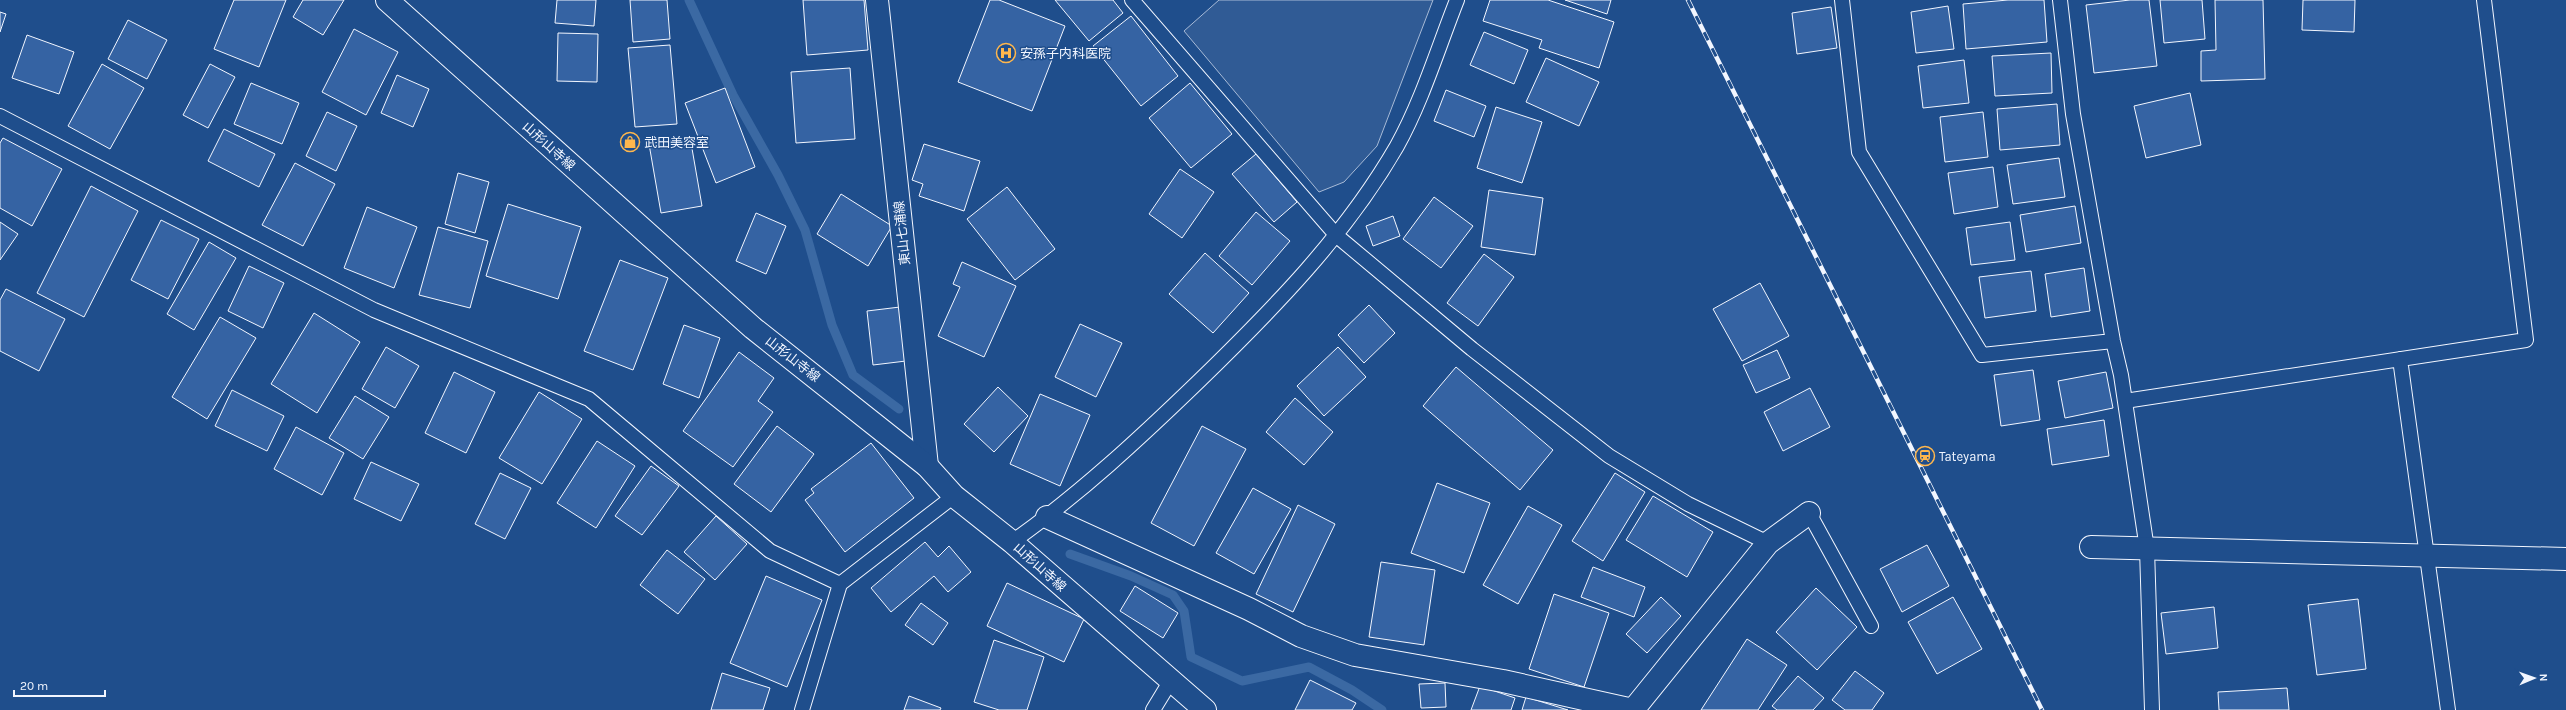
<svg xmlns="http://www.w3.org/2000/svg" width="2566" height="710" font-family="Karla,'Noto Sans JP',sans-serif">
<rect width="100%" height="100%" fill="#1f4e8c"/>
<!-- parking -->
<path fill="#305b95" stroke="#a8bbd7" d="M 1219,0 L 1433,0 L 1377,146 L 1344,182 L 1319,192 L 1184,31 Z"/>
<g fill="none" stroke-linecap="round" stroke-linejoin="round">
<!-- stream -->
<path stroke="#3b69a3" stroke-width="9" d="M 689,0 L 733,95 L 778,175 L 805,230 L 832,325 L 853,375 L 899,409
M 1070,554 L 1131,576 L 1173,595 L 1184,611 L 1191,657 L 1242,681 L 1309,667 L 1352,690 L 1382,710"/>
</g>
<!-- building -->
<path fill="#3563a3" stroke="#f2f6ff" d="M 234,0 L 286,0 L 259,67 L 214,49 Z
M 303,0 L 344,0 L 323,35 L 293,17 Z
M 557,0 L 596,0 L 594,26 L 555,23 Z
M 630,0 L 667,0 L 670,39 L 633,42 Z
M 803,0 L 864,0 L 868,50 L 807,55 Z
M 990,0 L 999,0 L 1065,26 L 1032,111 L 958,82 Z
M 1055,0 L 1113,0 L 1123,13 L 1089,41 Z
M 1490,0 L 1548,0 L 1614,22 L 1599,68 L 1539,48 L 1542,40 L 1483,21 Z
M 1565,0 L 1611,0 L 1607,14 Z
M 2008,0 L 2044,0 L 2047,42 L 1966,49 L 1963,4 Z
M 2130,0 L 2149,0 L 2157,66 L 2094,73 L 2086,5 Z
M 2160,0 L 2202,0 L 2205,39 L 2164,43 Z
M 2215,0 L 2263,0 L 2265,79 L 2201,81 L 2201,51 L 2216,50 Z
M 2303,0 L 2355,0 L 2354,32 L 2302,30 Z
M 1948,6 L 1954,49 L 1916,53 L 1911,12 Z
M 1831,7 L 1837,48 L 1797,54 L 1792,13 Z
M 0,12 L 6,14 L 0,32 Z
M 1131,16 L 1178,76 L 1141,106 L 1093,46 Z
M 128,20 L 167,40 L 147,79 L 108,59 Z
M 354,29 L 398,52 L 366,115 L 322,92 Z
M 1484,32 L 1528,50 L 1514,84 L 1470,65 Z
M 558,33 L 598,34 L 597,82 L 557,81 Z
M 27,35 L 74,52 L 59,94 L 12,78 Z
M 670,45 L 677,124 L 635,127 L 628,48 Z
M 2051,53 L 2052,93 L 1995,96 L 1992,56 Z
M 1546,58 L 1599,82 L 1579,126 L 1526,102 Z
M 1964,60 L 1969,103 L 1923,108 L 1918,66 Z
M 102,64 L 144,88 L 110,149 L 68,126 Z
M 210,64 L 235,77 L 208,128 L 183,115 Z
M 850,68 L 855,139 L 796,143 L 791,72 Z
M 397,75 L 429,89 L 413,127 L 381,113 Z
M 251,83 L 299,103 L 282,144 L 234,124 Z
M 1190,83 L 1232,134 L 1191,168 L 1149,118 Z
M 725,88 L 755,167 L 716,183 L 685,103 Z
M 1446,90 L 1486,106 L 1474,137 L 1434,121 Z
M 2190,93 L 2201,145 L 2146,158 L 2134,106 Z
M 2057,104 L 2060,145 L 2000,150 L 1997,109 Z
M 1496,107 L 1542,122 L 1522,183 L 1477,168 Z
M 327,112 L 357,126 L 336,171 L 306,156 Z
M 1983,112 L 1988,157 L 1945,162 L 1940,117 Z
M 224,129 L 275,154 L 259,187 L 208,161 Z
M 690,137 L 702,206 L 661,213 L 649,144 Z
M 3,138 L 62,169 L 32,226 L 0,208 L 0,143 Z
M 924,144 L 980,161 L 964,211 L 919,196 L 923,184 L 912,180 Z
M 1256,154 L 1297,202 L 1274,222 L 1232,174 Z
M 2059,158 L 2065,197 L 2013,204 L 2007,165 Z
M 295,163 L 335,184 L 303,246 L 262,225 Z
M 1993,167 L 1998,207 L 1954,214 L 1948,173 Z
M 1180,169 L 1214,192 L 1182,238 L 1149,214 Z
M 458,173 L 489,182 L 475,233 L 445,224 Z
M 91,186 L 138,211 L 84,317 L 37,293 Z
M 1007,187 L 1055,249 L 1015,280 L 967,219 Z
M 1489,190 L 1543,198 L 1535,255 L 1481,247 Z
M 841,194 L 892,226 L 868,266 L 817,234 Z
M 1434,197 L 1473,226 L 1441,268 L 1403,239 Z
M 508,204 L 581,227 L 558,299 L 486,276 Z
M 2075,206 L 2081,243 L 2026,252 L 2020,215 Z
M 367,207 L 417,227 L 394,288 L 344,268 Z
M 1256,212 L 1290,241 L 1252,285 L 1219,256 Z
M 756,213 L 786,226 L 766,274 L 736,261 Z
M 1393,216 L 1400,236 L 1373,246 L 1366,226 Z
M 161,220 L 199,239 L 168,299 L 131,280 Z
M 0,222 L 18,234 L 0,260 Z
M 2010,222 L 2015,260 L 1971,265 L 1966,228 Z
M 438,227 L 488,241 L 470,308 L 419,295 Z
M 209,242 L 236,258 L 194,330 L 167,314 Z
M 1205,253 L 1249,293 L 1213,333 L 1169,294 Z
M 1484,254 L 1514,277 L 1478,326 L 1447,303 Z
M 620,260 L 668,278 L 633,370 L 584,351 Z
M 962,262 L 1016,286 L 984,357 L 938,336 L 960,287 L 953,284 Z
M 249,266 L 284,283 L 263,328 L 228,311 Z
M 2084,268 L 2090,311 L 2051,317 L 2045,274 Z
M 2031,271 L 2036,311 L 1985,318 L 1979,277 Z
M 1760,283 L 1789,336 L 1742,361 L 1713,309 Z
M 6,289 L 65,319 L 39,371 L 0,351 L 0,300 Z
M 1369,305 L 1395,333 L 1364,363 L 1338,335 Z
M 900,307 L 906,361 L 873,365 L 867,311 Z
M 314,313 L 360,342 L 317,413 L 271,384 Z
M 220,317 L 256,338 L 207,419 L 172,397 Z
M 1080,324 L 1122,343 L 1096,397 L 1055,377 Z
M 684,325 L 720,338 L 699,398 L 663,384 Z
M 386,347 L 419,366 L 395,408 L 362,389 Z
M 1338,347 L 1366,377 L 1324,416 L 1297,386 Z
M 1777,350 L 1790,378 L 1756,393 L 1743,365 Z
M 739,352 L 774,378 L 758,401 L 773,412 L 733,467 L 683,431 Z
M 1456,367 L 1553,450 L 1520,490 L 1423,406 Z
M 2033,370 L 2040,420 L 2001,426 L 1994,375 Z
M 454,372 L 495,392 L 466,453 L 425,433 Z
M 2106,372 L 2113,408 L 2065,418 L 2058,381 Z
M 998,387 L 1028,416 L 994,452 L 964,424 Z
M 1810,388 L 1830,427 L 1783,451 L 1764,412 Z
M 232,390 L 284,416 L 267,451 L 215,426 Z
M 539,392 L 582,419 L 542,484 L 499,458 Z
M 1040,394 L 1090,415 L 1060,486 L 1010,464 Z
M 355,396 L 389,417 L 363,459 L 329,438 Z
M 1295,398 L 1333,432 L 1304,465 L 1266,432 Z
M 2104,420 L 2109,456 L 2052,465 L 2047,429 Z
M 777,426 L 814,454 L 771,512 L 734,484 Z
M 1202,426 L 1246,449 L 1194,546 L 1151,523 Z
M 296,427 L 344,453 L 322,495 L 274,469 Z
M 597,441 L 635,466 L 596,528 L 557,503 Z
M 871,443 L 914,498 L 845,552 L 805,500 L 814,493 L 811,489 Z
M 371,462 L 419,484 L 401,521 L 354,499 Z
M 651,466 L 679,486 L 642,535 L 615,516 Z
M 500,473 L 531,488 L 505,539 L 475,524 Z
M 1615,473 L 1645,492 L 1603,561 L 1572,541 Z
M 1437,483 L 1490,503 L 1464,573 L 1411,553 Z
M 1253,488 L 1291,509 L 1254,574 L 1216,553 Z
M 1653,496 L 1713,532 L 1687,577 L 1626,540 Z
M 1298,505 L 1335,524 L 1293,612 L 1256,594 Z
M 1528,506 L 1562,525 L 1518,604 L 1483,585 Z
M 716,516 L 747,544 L 715,580 L 684,552 Z
M 925,542 L 938,557 L 949,546 L 971,572 L 948,592 L 934,576 L 891,612 L 871,588 Z
M 1927,545 L 1949,586 L 1902,612 L 1880,569 Z
M 667,550 L 705,579 L 678,614 L 640,585 Z
M 1381,562 L 1435,570 L 1424,645 L 1369,637 Z
M 1593,567 L 1645,587 L 1634,617 L 1581,597 Z
M 766,576 L 822,600 L 787,687 L 730,663 Z
M 1007,583 L 1084,619 L 1064,662 L 987,626 Z
M 1135,586 L 1178,613 L 1163,638 L 1120,611 Z
M 1816,588 L 1857,627 L 1817,670 L 1776,632 Z
M 1554,594 L 1609,613 L 1584,687 L 1529,669 Z
M 1661,597 L 1681,616 L 1647,653 L 1626,634 Z
M 1953,597 L 1982,649 L 1937,674 L 1908,622 Z
M 2358,599 L 2366,669 L 2317,675 L 2308,605 Z
M 921,603 L 948,623 L 933,645 L 905,625 Z
M 2214,607 L 2218,648 L 2166,654 L 2161,613 Z
M 1747,639 L 1787,665 L 1758,710 L 1701,710 Z
M 994,640 L 1044,657 L 1027,710 L 999,710 L 974,702 Z
M 1855,671 L 1884,693 L 1872,710 L 1845,710 L 1832,700 Z
M 722,673 L 770,688 L 763,710 L 711,710 Z
M 1798,676 L 1824,698 L 1813,710 L 1777,710 L 1772,706 Z
M 1310,680 L 1356,703 L 1352,710 L 1295,710 Z
M 1445,683 L 1446,707 L 1421,708 L 1419,684 Z
M 1480,686 L 1515,698 L 1511,710 L 1471,710 Z
M 2287,688 L 2289,710 L 2219,710 L 2218,692 Z
M 909,696 L 941,708 L 940,710 L 904,710 Z
M 1526,697 L 1568,710 L 1522,710 Z"/>
<g fill="none" stroke-linecap="round" stroke-linejoin="round">
<!-- lane casing -->
<g stroke="#f2f6ff" stroke-width="16">
<path id="lane" d="M 1132,0 L 1337,236 L 1472,349 L 1609,456 L 1688,504 L 1768,543
M 1842,0 L 1859,152 L 1982,355 L 2113,341
M 2060,0 L 2073,114 L 2113,341 L 2121,375 L 2147,549 L 2152,710
M 0,116 L 374,310 L 589,399 L 770,551 L 840,584 L 954,496
M 2400,359 L 2448,710
M 2125,401 L 2526,340 L 2484,0
M 1809,513 L 1871,626
M 1012,542 C 1080,494 1140,438 1199,381 C 1273,309 1345,236 1397,146 C 1422,101 1438,48 1457,0
M 802,710 L 840,584
M 1153,710 L 1170,682"/>
</g>
<!-- street casing -->
<g stroke="#f2f6ff" stroke-width="24">
<path id="street" d="M 1047,517 L 1249,609 L 1301,636 L 1355,655 L 1503,681 L 1633,710 L 1768,543 L 1809,513"/>
</g>
<!-- secondary casing -->
<g stroke="#f2f6ff" stroke-width="24">
<path id="secondary" d="M 877,0 L 927,466
M 2091,547 L 2566,559"/>
</g>
<!-- primary casing -->
<g stroke="#f2f6ff" stroke-width="24">
<path id="primary" d="M 387,0 L 753,328 L 927,466 L 954,496 L 1012,542 L 1205,710"/>
</g>
<!-- lane -->
<use href="#lane" stroke="#1f4e8c" stroke-width="14"/>
<!-- street -->
<use href="#street" stroke="#1f4e8c" stroke-width="22"/>
<!-- secondary -->
<use href="#secondary" stroke="#1f4e8c" stroke-width="22"/>
<!-- primary -->
<use href="#primary" stroke="#1f4e8c" stroke-width="22"/>
<!-- rail casing -->
<g stroke="#f2f6ff" stroke-width="4.5">
<path id="rail" d="M 1688,0 L 2042,710"/>
</g>
<!-- rail -->
<use href="#rail" stroke="#1f4e8c" stroke-width="3" stroke-dasharray="9" stroke-linecap="butt"/>
</g>
<!-- icons -->
<defs>
<g id="hospital-ring" transform="scale(1)"><circle r="9.5" fill="#1f4e8c" stroke="#ffb74d" stroke-width="1.5"/><path d="M-5-5h3v3.5h4V-5h3V5h-3V1.5h-4V5h-3Z" fill="#ffb74d"/></g>
<g id="shop-ring" transform="scale(1)"><circle r="9.5" fill="#1f4e8c" stroke="#ffb74d" stroke-width="1.5"/><path d="M-5-2.5h2.3a2.7 3.5 0 0 1 5.4 0H5L5.5 6h-11ZM-1.5-2.5h3a1.5 2.3 0 0 0-3 0Z" fill="#ffb74d"/></g>
<g id="station-ring" transform="scale(1)"><circle r="9.5" fill="#1f4e8c" stroke="#ffb74d" stroke-width="1.5"/><path d="M-3-6H3Q5-6 5-4V2Q5 4 3 4L4.5 6H3L1.5 4h-3L-3 6H-4.5L-3 4Q-5 4-5 2V-4Q-5-6-3-6ZM-3.5-4v3h7v-3ZM-3.5 1v1.5H-2V1ZM2 1v1.5H3.5V1Z" fill="#ffb74d"/></g>
</defs>
<g fill-rule="evenodd">
<use href="#hospital-ring" x="1006" y="53"/>
<use href="#shop-ring" x="630" y="142"/>
<use href="#station-ring" x="1925" y="456"/>
</g>
<g text-anchor="middle" dominant-baseline="central" stroke-width="3" stroke-linejoin="round" paint-order="stroke">
<!-- poi labels -->
<g font-size="13" fill="#f2f6ff" stroke="#1f4e8c" text-anchor="start">
<text x="1020" y="53">安孫子内科医院</text>
<text x="644" y="142">武田美容室</text>
<text x="1939" y="456">Tateyama</text>
</g>
<!-- street labels -->
<g font-size="13" fill="#f2f6ff" stroke="#1f4e8c">
<text transform="translate(549 146) rotate(42)">山形山寺線</text>
<text transform="translate(902 233) rotate(-96)">東山七浦線</text>
<text transform="translate(793 359) rotate(38)">山形山寺線</text>
<text transform="translate(1040 567) rotate(42)">山形山寺線</text>
</g>
</g>
<!-- north arrow -->
<g transform="translate(2534 678) rotate(88)" stroke="#1f4e8c" stroke-width="3" paint-order="stroke">
<path d="M0-3L7 15L0 10L-7 15Z" fill="#f2f6ff"/>
<text y="-6" font-size="11" font-weight="bold" text-anchor="middle" fill="#f2f6ff">N</text>
</g>
<!-- scale -->
<path d="M14 690v6h91v-6" fill="none" stroke="#f2f6ff" stroke-width="2"/>
<text x="20" y="690" font-size="12" fill="#f2f6ff" stroke="#1f4e8c" stroke-width="3" paint-order="stroke">20 m</text>
</svg>
